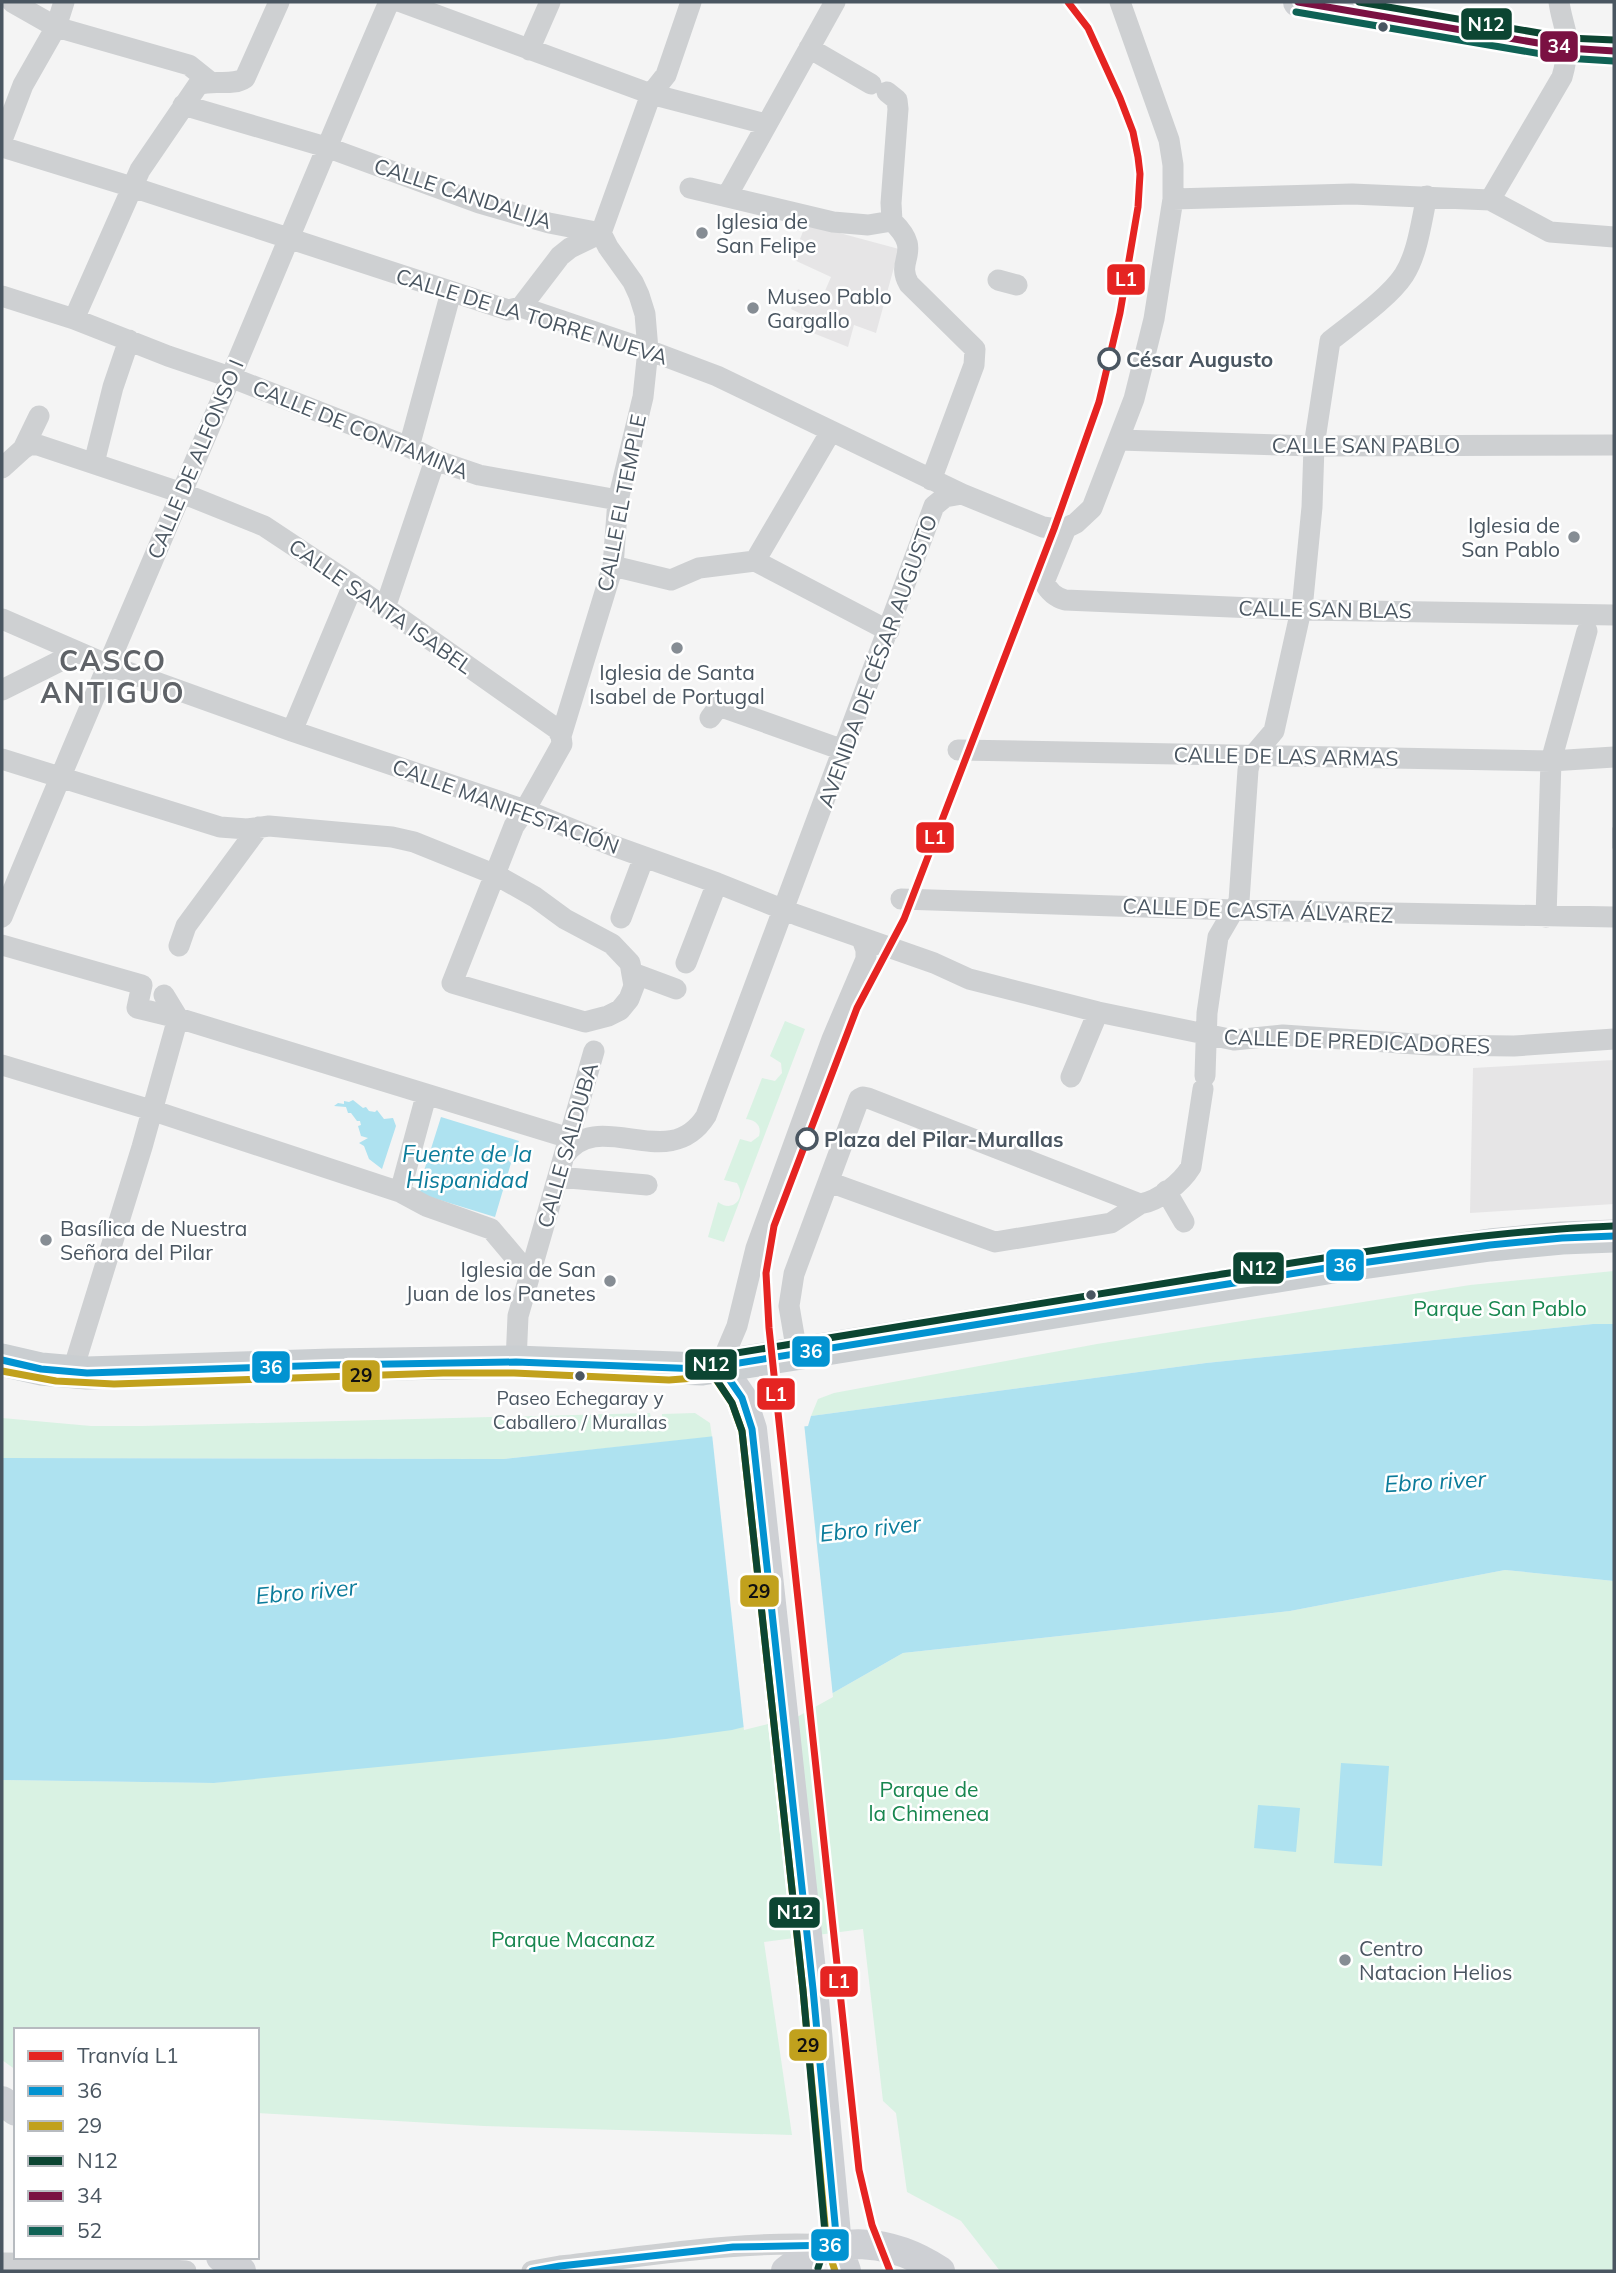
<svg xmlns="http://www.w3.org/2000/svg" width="1616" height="2273" font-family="Mulish,sans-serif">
<rect width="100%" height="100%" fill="#f4f4f4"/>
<!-- education -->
<path fill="#e6e5e6" d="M 806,224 L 899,249 L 876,333 L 854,325 L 848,347 L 798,327 L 803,315 L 791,309 L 798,289 L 821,300 L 831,277 L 792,259 Z
M 1614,1060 L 1614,1204 L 1470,1213 L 1473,1068 Z"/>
<!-- green -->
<path fill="#d9f2e3" d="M 785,1021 L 805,1029 L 724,1242 L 708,1237 L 718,1202 C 732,1213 747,1199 737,1183 L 724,1180 L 740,1139 L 751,1142 L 759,1136 C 762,1126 756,1120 746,1119 L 762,1078 L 775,1081 L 782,1073 L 781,1063 L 770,1056 Z
M 1614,1271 L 1614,1324 L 1593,1324 L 1206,1363 L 811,1416 L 818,1399 L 834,1393 L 1097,1344 L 1470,1285 Z
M 650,1413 L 651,1418 L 662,1417 L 662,1414 L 695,1413 L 710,1423 L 712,1437 L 504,1459 L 2,1458 L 2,1418 L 91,1426 L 142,1426 Z
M 1505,1570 L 1614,1581 L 1614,2271 L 1000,2271 L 961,2221 L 907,2192 L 896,2113 L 883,2101 L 863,1929 L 764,1942 L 792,2135 L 484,2126 L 257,2113 L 257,2030 L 16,2030 L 16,2070 L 2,2060 L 2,1780 L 214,1783 L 796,1714 L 903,1653 L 1290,1611 Z"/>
<!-- water -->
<path fill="#aee2f0" d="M 353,1100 L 363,1108 L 366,1107 L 369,1111 L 375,1112 L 377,1110 L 384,1119 L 393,1118 L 396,1126 L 382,1169 L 369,1159 L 364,1146 L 359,1143 L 368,1138 L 361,1136 L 358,1126 L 361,1125 L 360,1121 L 357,1121 L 351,1113 L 348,1113 L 346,1107 L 334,1106 L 338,1103 L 344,1104 L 344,1101 L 349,1102 Z
M 441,1117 L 519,1141 L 514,1155 L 506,1158 L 511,1163 L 495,1217 L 417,1193 Z
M 1593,1324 L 1614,1324 L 1614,1581 L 1505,1570 L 1290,1611 L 903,1653 L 796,1714 L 732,1730 L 666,1739 L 214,1783 L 2,1780 L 2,1458 L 504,1459 L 808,1426 L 811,1416 L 1206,1363 Z
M 1341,1763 L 1389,1766 L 1382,1866 L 1334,1863 Z
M 1258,1805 L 1300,1808 L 1296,1852 L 1254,1848 Z"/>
<!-- pier -->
<path fill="#f4f4f4" d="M 804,1423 L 833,1697 L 797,1717 L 744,1730 L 712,1434 Z"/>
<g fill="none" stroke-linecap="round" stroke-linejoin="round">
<!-- street-tunnel -->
<path stroke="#d2d4d7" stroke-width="21" stroke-dasharray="21 10" stroke-linecap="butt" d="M 1612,838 L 1614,838"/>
<!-- street -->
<path stroke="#ced0d2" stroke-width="21" d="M 12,2 L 56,27 L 189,65 L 209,81
M 401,2 L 651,94 L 766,124
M 809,48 L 871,84
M 529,50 L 550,2
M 887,92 L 897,100 L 898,109 L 891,203 L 892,221
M 183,105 L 326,147 L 479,203 L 549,223 L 601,233
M 2,140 L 23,85 L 56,27 L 64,2
M 2,147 L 132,187 L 508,310 L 521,307 L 648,350 L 717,376 L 962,494 L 1043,527 L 1057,529 L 1066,528 L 1076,523 L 1092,508 L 1134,399 L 1154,319 L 1173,199 L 1173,165 L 1169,140 L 1120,2
M 690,188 L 833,222 L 868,225 L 892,221
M 727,196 L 835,2
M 1173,199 L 1352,194 L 1490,200 L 1550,232 L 1614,237
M 1490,200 L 1562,77 C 1567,60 1569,42 1564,25 C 1562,17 1560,10 1559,2
M 892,221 C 925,253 894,258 909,284 L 975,349 L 974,365 L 931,480
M 601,233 L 651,94 L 666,75 L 691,2
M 998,280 L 1017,285
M 2,296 L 74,319 L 168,356 L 230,377 L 409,447 L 435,460 L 479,475 L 618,500
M 521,307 L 560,256 L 570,248 L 601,233
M 74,319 L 140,170 L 198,85 C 213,79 232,87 245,78 L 279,2
M 1119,440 L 1314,446 L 1614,445
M 409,447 L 451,292
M 94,463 L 113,387 L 129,340
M 2,468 L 23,449 L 39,416
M 1066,528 L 1044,582 C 1049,592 1055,597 1065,600 L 1301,610 L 1614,615
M 755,561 L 830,433
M 613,566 L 671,580 L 699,568 L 755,561 L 889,631
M 1303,599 L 1312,507 L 1314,446 L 1330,341 C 1351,324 1389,298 1404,275 C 1418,253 1421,222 1427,196
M 385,608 L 435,460
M 2,619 L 108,665 L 292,731 L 525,810 L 611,845 L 717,883 L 797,915 L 934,963 L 969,979 L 1098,1012 L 1234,1040 L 1283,1035 L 1430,1045 L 1514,1046 L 1614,1039
M 2,690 L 78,652
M 710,718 L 719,706 L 843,750
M 292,731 L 353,585
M 561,736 L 613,566 L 618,500 L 643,397 L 648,350 L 645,314 L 639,295 L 633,282 L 608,247 L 601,233
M 958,750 L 1551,761 L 1614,757
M 2,759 L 220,827 L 247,829 L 269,826 L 392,837 L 414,842 L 496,875 L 535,897 L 565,919 L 612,944 L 630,963 L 634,986 L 629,999 L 620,1010 L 608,1016 L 585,1022 L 452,983 L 514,826 L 525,810 L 562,744 L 561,736 L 557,729 L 353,585 L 264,526 L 182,493 L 38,445 L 29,445 L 23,449
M 901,899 L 1234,910 L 1614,917
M 2,917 C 60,776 121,635 181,494 C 252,330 318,165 389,2
M 1546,917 L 1551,761 L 1587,631
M 621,918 L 644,857
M 2,945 L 142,985 L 137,1008 L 178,1018 L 579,1141
M 179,946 L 186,926 L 259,827
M 686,963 L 717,883
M 633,973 L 676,989
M 2,1065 L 151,1110 L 400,1192 L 426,1206 L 491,1229 L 530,1275
M 1205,1076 L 1207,1013 L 1218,937 L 1239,901 L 1248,770 L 1250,762 L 1257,751 L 1274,731 L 1301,610
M 1071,1077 L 1098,1012
M 564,1156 C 599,1105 668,1176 706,1116 L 934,506 L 945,497 L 962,494
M 558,1177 L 647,1185
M 829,1182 L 995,1242 L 1111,1223 L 1140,1204
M 1166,1191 L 1184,1222
M 400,1192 L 426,1096
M 797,1353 L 789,1306 L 794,1274 L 859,1099 L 863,1097 L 868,1098 L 1140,1204 C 1159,1201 1181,1183 1191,1167 L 1203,1089
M 516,1362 L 518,1316 L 594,1051
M 720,1366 L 737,1326 L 756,1248 L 832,1039 L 866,959 L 866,950 L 862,939
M 72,1373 L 142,1147 L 178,1018 L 164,995
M 2,2263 L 135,2264 L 155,2269 L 186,2271
M 532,2271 L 560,2266 C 650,2256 741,2240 831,2245"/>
<!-- secondary -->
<path stroke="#ced0d4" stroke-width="30" d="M 1298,2 L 1567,48 L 1614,51
M 720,1366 L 742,1398 L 752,1429 L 813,1989 L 837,2245 L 846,2271
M 2,2101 L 16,2111
M 221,2257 L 241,2271
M 786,2271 C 833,2232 892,2239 940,2271"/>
<!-- primary -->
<path stroke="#caced1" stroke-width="33" d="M 2,1360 L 41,1369 L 87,1373 L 331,1365 L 516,1362 L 702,1369 L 1333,1267 L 1490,1245 L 1562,1238 L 1614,1236"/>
<!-- bus-1 casing -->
<g stroke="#fff" stroke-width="12">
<path id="bus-1" d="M 2,1360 L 41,1369 L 87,1373 L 331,1365 L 516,1362 L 702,1369 L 1333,1267 L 1490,1245 L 1562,1238 L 1614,1236
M 532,2271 L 560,2266 L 733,2247 L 837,2245 L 813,1989 L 752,1429 L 742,1398 L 720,1366"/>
</g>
<!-- bus-2 casing -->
<g stroke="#fff" stroke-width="12">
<path id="bus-2" d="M 2,1371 L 56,1381 L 114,1384 L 443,1373 L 514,1373 L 669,1380 L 721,1376
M 711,1372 L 732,1403 L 742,1431 L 803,1990 L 827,2246 L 835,2271"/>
</g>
<!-- bus-3 casing -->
<g stroke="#fff" stroke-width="12">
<path id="bus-3" d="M 1359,2 L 1568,38 L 1614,40
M 818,2268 L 826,2244 L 803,1990 L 742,1431 L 732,1403 L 710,1370 L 712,1360 L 718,1356 C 882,1329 1046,1303 1210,1276 C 1343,1255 1478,1231 1614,1226"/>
</g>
<!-- bus-4 casing -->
<g stroke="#fff" stroke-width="12">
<path id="bus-4" d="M 1298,2 L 1567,48 L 1614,51"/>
</g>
<!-- bus-5 casing -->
<g stroke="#fff" stroke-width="12">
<path id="bus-5" d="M 1296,12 L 1565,58 L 1613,61"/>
</g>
<!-- bus-1 -->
<use href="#bus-1" stroke="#0293d1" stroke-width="7"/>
<!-- bus-2 -->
<use href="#bus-2" stroke="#c1a11d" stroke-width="7"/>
<!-- bus-3 -->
<use href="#bus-3" stroke="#0c4532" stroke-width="7"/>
<!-- bus-4 -->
<use href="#bus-4" stroke="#7a1142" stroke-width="7"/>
<!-- bus-5 -->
<use href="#bus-5" stroke="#0f6255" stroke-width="7"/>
<!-- tram-1 casing -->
<g stroke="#fff" stroke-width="12">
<path id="tram-1" d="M 890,2271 L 872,2225 L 859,2170 L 769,1328 L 766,1273 L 774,1226 L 857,1008 L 904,919 L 1054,529 L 1099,402 L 1120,313 L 1138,207 L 1140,174 L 1138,157 L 1133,132 L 1120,98 L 1088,28 L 1068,2"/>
</g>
<!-- tram-1 -->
<use href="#tram-1" stroke="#e52422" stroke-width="7"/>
</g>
<!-- markers -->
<g fill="#4a5661" stroke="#fff" stroke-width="2.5">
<circle cx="1383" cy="27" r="6"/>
<circle cx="1091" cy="1295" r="6"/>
<circle cx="580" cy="1376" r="6"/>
</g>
<g fill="#868d94" stroke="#fff" stroke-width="2.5">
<circle cx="702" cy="233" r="7"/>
<circle cx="753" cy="308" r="7"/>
<circle cx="1574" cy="537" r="7"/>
<circle cx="677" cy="648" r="7"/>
<circle cx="46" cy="1240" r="7"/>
<circle cx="610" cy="1281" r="7"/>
<circle cx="1345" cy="1960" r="7"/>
</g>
<g fill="#fff" stroke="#4a5661" stroke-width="3.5">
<circle cx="1109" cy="359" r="10"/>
<circle cx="807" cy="1139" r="10"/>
</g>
<g text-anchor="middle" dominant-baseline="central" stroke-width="5" stroke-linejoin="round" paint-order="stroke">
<!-- bus labels -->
<g font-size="19" fill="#4a5661" stroke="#fff">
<text x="580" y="1398">Paseo Echegaray y<tspan x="580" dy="24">Caballero / Murallas</tspan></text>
</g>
<!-- street labels -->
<g font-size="21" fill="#4a5661" stroke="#fff">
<text transform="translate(463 193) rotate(18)">CALLE CANDALIJA</text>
<text transform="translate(532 316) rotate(17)">CALLE DE LA TORRE NUEVA</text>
<text transform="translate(361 429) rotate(22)">CALLE DE CONTAMINA</text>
<text x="1366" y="445">CALLE SAN PABLO</text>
<text transform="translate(195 459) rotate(-67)">CALLE DE ALFONSO I</text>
<text transform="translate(621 503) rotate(-79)">CALLE EL TEMPLE</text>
<text transform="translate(381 606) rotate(35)">CALLE SANTA ISABEL</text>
<text transform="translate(1325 609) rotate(1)">CALLE SAN BLAS</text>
<text transform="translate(877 661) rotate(-70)">AVENIDA DE CÉSAR AUGUSTO</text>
<text transform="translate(1286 756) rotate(1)">CALLE DE LAS ARMAS</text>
<text transform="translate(506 806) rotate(20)">CALLE MANIFESTACIÓN</text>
<text transform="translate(1258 910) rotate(2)">CALLE DE CASTA ÁLVAREZ</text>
<text transform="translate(1357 1041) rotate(2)">CALLE DE PREDICADORES</text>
<text transform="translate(567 1145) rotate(-74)">CALLE SALDUBA</text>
</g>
<!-- poi labels -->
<g font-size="21" fill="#4a5661" stroke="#fff" text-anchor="start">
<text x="716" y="221">Iglesia de<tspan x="716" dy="24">San Felipe</tspan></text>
<text x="767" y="296">Museo Pablo<tspan x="767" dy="24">Gargallo</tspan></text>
<text x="1560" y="525" text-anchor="end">Iglesia de<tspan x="1560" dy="24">San Pablo</tspan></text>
<text x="677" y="672" text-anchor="middle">Iglesia de Santa<tspan x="677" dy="24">Isabel de Portugal</tspan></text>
<text x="60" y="1228">Basílica de Nuestra<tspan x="60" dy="24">Señora del Pilar</tspan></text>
<text x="596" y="1269" text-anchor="end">Iglesia de San<tspan x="596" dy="24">Juan de los Panetes</tspan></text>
<text x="1359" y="1948">Centro<tspan x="1359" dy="24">Natacion Helios</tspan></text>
</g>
<!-- stop labels -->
<g font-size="21" font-weight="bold" fill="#4a5661" stroke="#fff" text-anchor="start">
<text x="1126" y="359">César Augusto</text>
<text x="824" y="1139">Plaza del Pilar-Murallas</text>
</g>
<!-- park labels -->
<g font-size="21" fill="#17864f" stroke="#fff">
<text x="1500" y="1308">Parque San Pablo</text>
<text x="929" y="1789">Parque de<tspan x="929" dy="24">la Chimenea</tspan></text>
<text x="573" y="1939">Parque Macanaz</text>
</g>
<!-- water labels -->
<g font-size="23" font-style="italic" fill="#0c7c9b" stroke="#fff">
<text x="467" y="1153">Fuente de la<tspan x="467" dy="26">Hispanidad</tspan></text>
<text transform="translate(1435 1481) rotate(-3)">Ebro river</text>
<text transform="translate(870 1528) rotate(-6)">Ebro river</text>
<text transform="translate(306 1591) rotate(-5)">Ebro river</text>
</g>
<!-- district labels -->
<g font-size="28" font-weight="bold" letter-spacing="2" fill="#5f6368" stroke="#fff">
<text x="113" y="660">CASCO<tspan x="113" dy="32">ANTIGUO</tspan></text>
</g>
</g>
<g stroke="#fff" stroke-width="2.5">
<rect x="1460" y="7" width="53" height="34" rx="7" fill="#0c4532"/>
<rect x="1539" y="30" width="40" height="33" rx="7" fill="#7a1142"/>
<rect x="1106" y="263" width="40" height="33" rx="7" fill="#e52422"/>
<rect x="915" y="821" width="40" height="33" rx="7" fill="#e52422"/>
<rect x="1325" y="1248" width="40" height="34" rx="7" fill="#0293d1"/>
<rect x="1232" y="1251" width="53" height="34" rx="7" fill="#0c4532"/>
<rect x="791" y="1335" width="40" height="33" rx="7" fill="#0293d1"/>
<rect x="684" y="1348" width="54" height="33" rx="7" fill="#0c4532"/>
<rect x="251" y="1350" width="40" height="34" rx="7" fill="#0293d1"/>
<rect x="341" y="1359" width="40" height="34" rx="7" fill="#c1a11d"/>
<rect x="756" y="1377" width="40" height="34" rx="7" fill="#e52422"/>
<rect x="739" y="1574" width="41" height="34" rx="7" fill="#c1a11d"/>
<rect x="768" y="1896" width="53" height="33" rx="7" fill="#0c4532"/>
<rect x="819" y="1965" width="40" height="33" rx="7" fill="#e52422"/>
<rect x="788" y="2028" width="40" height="34" rx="7" fill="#c1a11d"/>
<rect x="810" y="2228" width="40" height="34" rx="7" fill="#0293d1"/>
</g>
<g font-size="19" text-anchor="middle" font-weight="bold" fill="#fff">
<text x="1486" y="31">N12</text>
<text x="1559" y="53">34</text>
<text x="1126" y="286">L1</text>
<text x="935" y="844">L1</text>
<text x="1345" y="1272">36</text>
<text x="1258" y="1275">N12</text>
<text x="811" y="1358">36</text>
<text x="711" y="1371">N12</text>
<text x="271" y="1374">36</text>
<text x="776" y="1401">L1</text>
<text x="795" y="1919">N12</text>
<text x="839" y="1988">L1</text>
<text x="830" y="2252">36</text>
</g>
<g font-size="19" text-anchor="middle" font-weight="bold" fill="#111">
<text x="361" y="1382">29</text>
<text x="759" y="1598">29</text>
<text x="808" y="2052">29</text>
</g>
<!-- border -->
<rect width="1616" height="2273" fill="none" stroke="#4a5661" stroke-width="7"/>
<!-- legend -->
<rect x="14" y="2028" width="245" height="231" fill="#ffffff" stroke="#b7bbc0" stroke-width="2"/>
<rect x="28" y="2051" width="35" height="10" fill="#e52422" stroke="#b7bbc0" stroke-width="2"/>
<text x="77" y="2063" font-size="21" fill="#4a5661">Tranvía L1</text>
<rect x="28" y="2086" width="35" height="10" fill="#0293d1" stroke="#b7bbc0" stroke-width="2"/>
<text x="77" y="2098" font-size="21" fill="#4a5661">36</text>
<rect x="28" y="2121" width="35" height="10" fill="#c1a11d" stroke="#b7bbc0" stroke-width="2"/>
<text x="77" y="2133" font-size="21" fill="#4a5661">29</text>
<rect x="28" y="2156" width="35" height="10" fill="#0c4532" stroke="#b7bbc0" stroke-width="2"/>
<text x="77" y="2168" font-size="21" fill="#4a5661">N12</text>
<rect x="28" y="2191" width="35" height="10" fill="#7a1142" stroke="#b7bbc0" stroke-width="2"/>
<text x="77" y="2203" font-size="21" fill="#4a5661">34</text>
<rect x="28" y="2226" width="35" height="10" fill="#0f6255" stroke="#b7bbc0" stroke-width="2"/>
<text x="77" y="2238" font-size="21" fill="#4a5661">52</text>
</svg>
